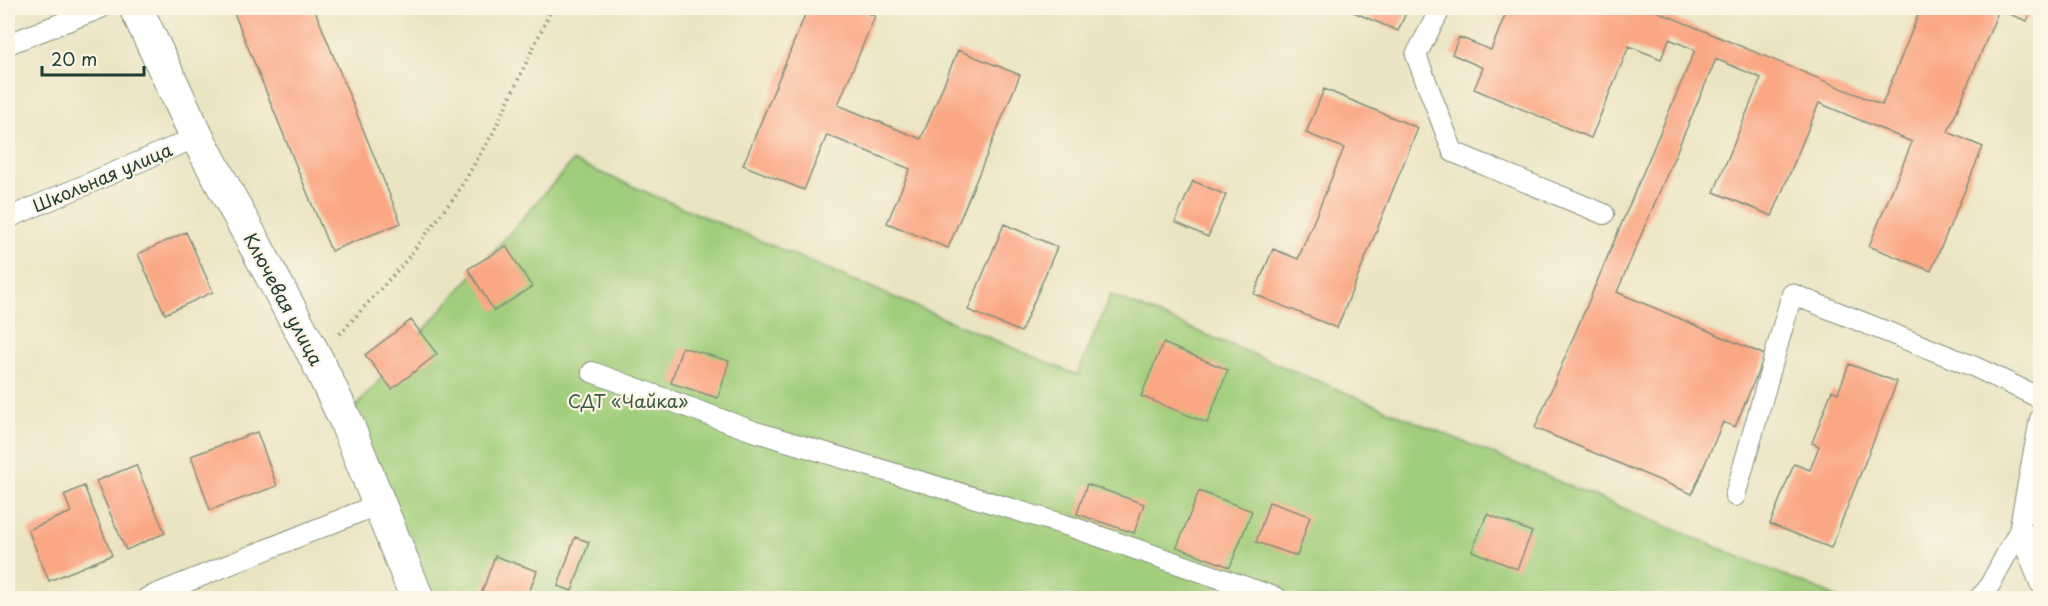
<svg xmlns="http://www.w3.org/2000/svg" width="2048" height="606" font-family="'Playpen Sans',sans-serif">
<rect width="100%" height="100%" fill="#fcf5e5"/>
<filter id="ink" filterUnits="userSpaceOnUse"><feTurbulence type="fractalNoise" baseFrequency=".0167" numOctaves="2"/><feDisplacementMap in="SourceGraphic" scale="12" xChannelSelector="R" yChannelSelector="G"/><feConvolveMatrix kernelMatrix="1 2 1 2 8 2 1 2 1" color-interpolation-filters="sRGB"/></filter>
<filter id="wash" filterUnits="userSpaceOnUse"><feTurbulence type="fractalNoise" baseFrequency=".008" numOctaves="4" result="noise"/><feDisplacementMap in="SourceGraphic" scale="24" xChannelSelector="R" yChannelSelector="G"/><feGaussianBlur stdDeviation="1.35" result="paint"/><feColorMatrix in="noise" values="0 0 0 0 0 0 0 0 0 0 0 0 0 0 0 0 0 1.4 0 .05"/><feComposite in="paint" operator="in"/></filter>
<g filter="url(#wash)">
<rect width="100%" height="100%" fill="#ebe4c3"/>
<!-- green -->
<path fill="#a1ce7b" stroke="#608658" stroke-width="1.5" d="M 573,161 L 1077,375 L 1111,295 L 1839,598 L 417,598 L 345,419 Z"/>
<g id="blocks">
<!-- building -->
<path fill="#faa784" d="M 232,8 L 314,8 L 401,223 L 331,251 Z
M 808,8 L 854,8 L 875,16 L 838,105 L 921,139 L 958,50 L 1020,75 L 948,248 L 887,223 L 910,169 L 827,135 L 804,190 L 743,165 Z
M 1344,8 L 1408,8 L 1398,31 Z
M 1508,8 L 1649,8 L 1882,105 L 1921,8 L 2033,8 L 2027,21 L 1999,10 L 1948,132 L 1983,147 L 1931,271 L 1869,246 L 1912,142 L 1819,103 L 1772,216 L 1714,192 L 1761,78 L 1716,59 L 1617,292 L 1765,355 L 1735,427 L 1723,422 L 1692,494 L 1535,428 L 1695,50 L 1669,39 L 1661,59 L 1629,46 L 1591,138 L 1474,89 L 1483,68 L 1452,54 L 1459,37 L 1491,50 Z
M 1324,89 L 1418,128 L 1337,328 L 1254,294 L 1273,249 L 1298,259 L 1344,148 L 1306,133 Z
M 1193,181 L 1226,195 L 1208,237 L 1175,222 Z
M 1004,224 L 1057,247 L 1021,332 L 968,310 Z
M 186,232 L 213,292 L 165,314 L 138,254 Z
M 506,246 L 532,287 L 494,311 L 468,269 Z
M 411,320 L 437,354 L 392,389 L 365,355 Z
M 1163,343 L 1228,370 L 1207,423 L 1141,396 Z
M 682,347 L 729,361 L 718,398 L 671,383 Z
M 8,349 L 13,363 L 8,365 Z
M 1849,364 L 1897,382 L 1831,548 L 1770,524 L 1794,464 L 1810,470 L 1819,446 L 1812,443 L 1832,390 L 1838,393 Z
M 257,432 L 277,486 L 210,510 L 191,456 Z
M 136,465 L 165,533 L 126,550 L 96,481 Z
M 1087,484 L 1144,504 L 1134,533 L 1077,514 Z
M 84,486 L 112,555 L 49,581 L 28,530 L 71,512 L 64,495 Z
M 1199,491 L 1252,511 L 1230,567 L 1177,547 Z
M 1269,502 L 1310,516 L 1297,556 L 1256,542 Z
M 1487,514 L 1532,532 L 1517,569 L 1472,551 Z
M 575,537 L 589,542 L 572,591 L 558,586 Z
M 495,556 L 537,571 L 527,598 L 484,598 L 480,597 Z"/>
</g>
</g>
<g filter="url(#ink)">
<use href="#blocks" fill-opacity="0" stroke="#85907c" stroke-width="1.5"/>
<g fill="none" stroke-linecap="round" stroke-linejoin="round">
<!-- service casing -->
<g stroke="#85907c" stroke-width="22">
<path id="service" d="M 1441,8 L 1416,55 L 1453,152 L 1604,214
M 8,44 L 101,8
M 8,218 L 197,137
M 592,372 L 753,431 L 1072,527 L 1277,598
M 2040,419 L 2019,531 L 2040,540
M 1735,496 L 1792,294 L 1975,367 L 2040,398
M 2019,531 L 2040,583
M 147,598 L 379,504
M 1979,598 L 1987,590 L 2019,531"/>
</g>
<!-- minor casing -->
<g stroke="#85907c" stroke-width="35">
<path id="minor" d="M 136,8 L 197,137 L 317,360 L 345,419 L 417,598"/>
</g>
<!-- path -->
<path stroke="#85907c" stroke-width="4" stroke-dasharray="1.5 4.5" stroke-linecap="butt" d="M 340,334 L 404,263 L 456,195 L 494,131 L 552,8"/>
<!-- service -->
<use href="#service" stroke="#fff" stroke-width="20"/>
<!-- minor -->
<use href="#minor" stroke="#fff" stroke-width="33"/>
</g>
</g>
<g text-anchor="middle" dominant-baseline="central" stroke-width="4.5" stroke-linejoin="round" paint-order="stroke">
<!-- street labels -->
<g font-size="18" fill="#1f3d34" stroke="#fcf5e5">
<text transform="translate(102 177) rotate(-23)">Школьная улица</text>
<text transform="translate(284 299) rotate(62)">Ключевая улица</text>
</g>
<!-- park labels -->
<g font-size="18" fill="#395a42" stroke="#fcf5e5">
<text x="628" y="400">СДТ «Чайка»</text>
</g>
</g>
<!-- margin -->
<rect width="2048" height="606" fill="none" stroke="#fcf5e5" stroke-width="30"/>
<!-- scale -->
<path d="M42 66v9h102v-9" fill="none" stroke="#1f3d34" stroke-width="3"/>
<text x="51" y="66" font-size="18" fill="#1f3d34" stroke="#fcf5e5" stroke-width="4.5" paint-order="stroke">20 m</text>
</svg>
